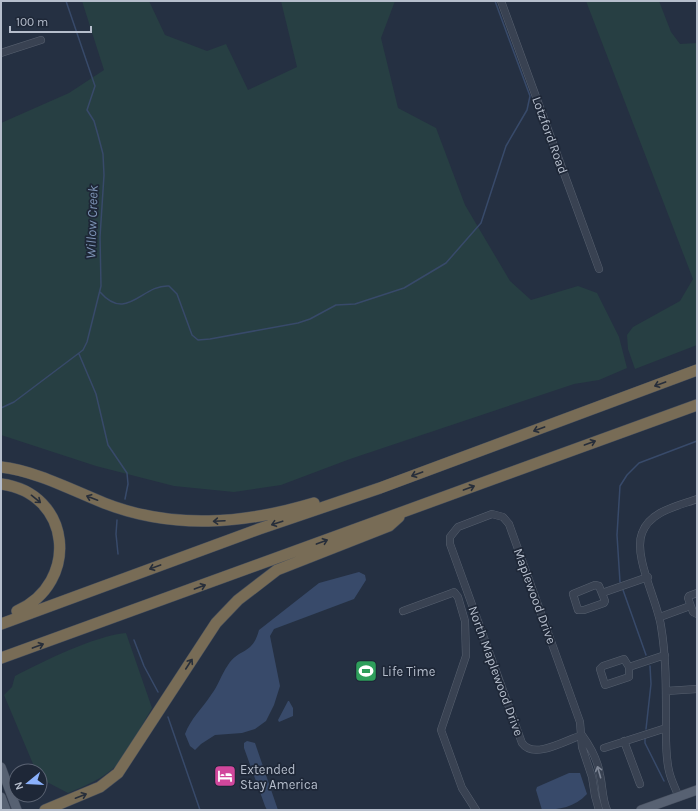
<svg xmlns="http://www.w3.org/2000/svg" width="698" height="811" font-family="Karla,sans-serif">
<rect width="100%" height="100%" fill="#253042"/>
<!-- green -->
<path fill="#273f43" d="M 82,1 L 149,1 L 165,35 L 207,51 L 226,44 L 248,90 L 297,67 L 281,1 L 395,1 L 381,38 L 398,108 L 436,128 L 465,205 L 510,281 L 531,300 L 578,286 L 597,293 L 619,337 L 627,368 L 599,380 L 574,384 L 350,459 L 281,485 L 234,492 L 174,486 L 96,466 L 1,435 L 1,123 L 69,93 L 104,70 Z
M 586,1 L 659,1 L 671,32 L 680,44 L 697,43 L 697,345 L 635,369 L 628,349 L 627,335 L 633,327 L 680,301 L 693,279 Z
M 126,633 L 152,708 C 143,723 127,755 116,766 C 102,779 85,786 68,793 L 45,781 L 40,776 L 40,771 L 36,771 L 4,695 L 12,687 L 15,676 C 44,661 94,636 126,633 Z"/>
<!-- water -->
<path fill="#384a6a" d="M 359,572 L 365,575 L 366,580 L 354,599 L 274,629 L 270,636 L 280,686 L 274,705 L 266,721 L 255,729 L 242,733 L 215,735 L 201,744 L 195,750 L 190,746 L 185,734 C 191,718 202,709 211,695 C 218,686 221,675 228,665 C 240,647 252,656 259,630 L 319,583 Z
M 288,701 L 289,701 L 293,708 L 293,716 L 279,722 L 278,720 Z
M 247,741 L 255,743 L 278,810 L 267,810 L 265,806 L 244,748 L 244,743 Z
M 569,773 L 580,773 L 587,794 C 575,807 559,810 542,810 L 536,790 L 537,787 Z"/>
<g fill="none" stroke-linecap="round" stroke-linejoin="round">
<!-- stream -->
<path stroke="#384a6a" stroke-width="1.5" d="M 100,292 C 127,323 142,284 169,286 L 177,294 L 192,335 L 198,340 L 210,339 L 298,323 L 310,319 L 336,305 L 355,304 L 404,288 L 446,263 L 481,223 L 506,146 L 527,110 L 530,96 L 495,1
M 79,354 L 96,394 L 108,445 L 127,473 L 128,484 L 125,499
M 1,408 L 14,402 L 83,350 L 87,342 L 101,286 L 100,237 L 104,175 L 103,154 L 98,135 L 94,121 L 87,110 L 95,86 L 66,1
M 117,520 L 116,534 L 118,554
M 620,582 L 617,535 L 620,486 L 627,475 L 639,463 L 697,441
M 623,590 L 646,655
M 134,640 L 144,666 L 158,692
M 168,717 L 200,810
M 646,729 L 651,684 L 650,666
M 645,739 L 645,743 L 664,781"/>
<!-- minor casing -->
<g stroke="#57606f" stroke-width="8">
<path id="minor" d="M 501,1 L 599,269
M 1,53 L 41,40
M 595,585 L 599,586 L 605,601 L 604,603 L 584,610 L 578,610 L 573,594 Z
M 602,593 L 648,577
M 697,593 L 689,596 L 688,598 L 693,612 L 697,614
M 403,611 L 452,593 L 454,592 L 458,597 L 465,621 L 466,656 L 441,730 L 462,788 L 476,810
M 660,617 L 690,606
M 624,659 L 629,667 L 629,677 L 605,685 L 600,669 L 603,666 Z
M 629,667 L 665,655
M 666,691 L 697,689
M 582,735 C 566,740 534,760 522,743 L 450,544 L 450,537 L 458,527 L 492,514 L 503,517 L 509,524 L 580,722 L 582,747 L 592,777 L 595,796 L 599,810
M 582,735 C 590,746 598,761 600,775 C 603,787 602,799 607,810
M 624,741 L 640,784
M 604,748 L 666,728
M 679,797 C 675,788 671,780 669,771 C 665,754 666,734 666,717 C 666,686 666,656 661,626 C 657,600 633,556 642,533 C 650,511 678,506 697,499"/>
</g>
<!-- major casing -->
<g stroke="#434b5b" stroke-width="10">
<path id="major" d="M 1,767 L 17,810
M 1,797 L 6,810
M 641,810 L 697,790"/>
</g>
<!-- highway casing -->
<g stroke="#444d5c" stroke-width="12">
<path id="highway" d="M 1,467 C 33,470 74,491 104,503 C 173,530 244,524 314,503
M 1,484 C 72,493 80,583 17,611
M 1,624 L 259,529 L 380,488 L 697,370
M 1,658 L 697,405
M 45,810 L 100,787 L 118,773 L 216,623 L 238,600 L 277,570 L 389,526 L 399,517"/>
</g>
<!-- minor -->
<use href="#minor" stroke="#394252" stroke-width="7"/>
<!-- major -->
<use href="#major" stroke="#576172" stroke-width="9"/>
<!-- highway -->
<use href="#highway" stroke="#786c56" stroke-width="11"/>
</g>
<!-- one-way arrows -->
<defs><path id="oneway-shaft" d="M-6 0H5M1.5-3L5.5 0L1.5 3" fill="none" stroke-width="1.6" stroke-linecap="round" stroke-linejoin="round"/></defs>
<g stroke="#272e3a">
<use href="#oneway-shaft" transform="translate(660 384) rotate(160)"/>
<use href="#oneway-shaft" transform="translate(539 429) rotate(160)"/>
<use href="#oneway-shaft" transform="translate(590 443) rotate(-20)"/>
<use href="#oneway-shaft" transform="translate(417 474) rotate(160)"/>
<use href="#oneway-shaft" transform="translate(469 488) rotate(-20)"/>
<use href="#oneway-shaft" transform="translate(92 498) rotate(-159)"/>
<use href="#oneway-shaft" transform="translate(36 499) rotate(39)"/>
<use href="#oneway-shaft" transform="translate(219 521) rotate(177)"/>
<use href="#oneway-shaft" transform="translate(277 523) rotate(162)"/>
<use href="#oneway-shaft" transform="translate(322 542) rotate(-20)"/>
<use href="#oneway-shaft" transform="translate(155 567) rotate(160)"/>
<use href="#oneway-shaft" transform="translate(200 587) rotate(-20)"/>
<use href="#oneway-shaft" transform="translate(38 646) rotate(-20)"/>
<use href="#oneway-shaft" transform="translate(189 664) rotate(-57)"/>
<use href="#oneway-shaft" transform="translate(81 796) rotate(-21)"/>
</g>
<use stroke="#7e8695" href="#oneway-shaft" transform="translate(599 772) rotate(-106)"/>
<!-- icons -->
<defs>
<g id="stadium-square" transform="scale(1.15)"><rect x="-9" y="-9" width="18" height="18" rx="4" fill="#2e9e5b" stroke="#1e2737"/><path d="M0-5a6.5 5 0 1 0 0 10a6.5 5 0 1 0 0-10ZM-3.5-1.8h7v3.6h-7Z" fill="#fff"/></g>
<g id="hotel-square" transform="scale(1.15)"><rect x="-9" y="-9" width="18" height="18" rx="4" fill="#d1479c" stroke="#1e2737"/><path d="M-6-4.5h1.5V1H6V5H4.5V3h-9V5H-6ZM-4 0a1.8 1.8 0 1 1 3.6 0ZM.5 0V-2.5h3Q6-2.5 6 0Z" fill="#fff"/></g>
</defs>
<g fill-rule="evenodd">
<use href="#stadium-square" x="366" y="671"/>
<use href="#hotel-square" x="225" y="776"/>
</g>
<g text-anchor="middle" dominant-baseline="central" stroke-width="3.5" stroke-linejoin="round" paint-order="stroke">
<!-- street labels -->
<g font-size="13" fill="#b6becc" stroke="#1e2737">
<text transform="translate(550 135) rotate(70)">Lotzford Road</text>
<text transform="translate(535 596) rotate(70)">Maplewood Drive</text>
<text transform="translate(496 671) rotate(70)">North Maplewood Drive</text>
</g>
<!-- poi labels -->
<g font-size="13" fill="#b6becc" stroke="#1e2737" text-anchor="start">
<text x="382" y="671">Life Time</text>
<text x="240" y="769">Extended<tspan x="240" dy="15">Stay America</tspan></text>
</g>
<!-- water labels -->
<g font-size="14" font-style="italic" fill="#7c92b4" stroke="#1e2737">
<text transform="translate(92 222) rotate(-88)">Willow Creek</text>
</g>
</g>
<!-- border -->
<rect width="698" height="811" fill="none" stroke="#b6becc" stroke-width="4"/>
<!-- north arrow -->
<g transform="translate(28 783) rotate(252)"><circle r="19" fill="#1e2737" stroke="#5b6373"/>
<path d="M0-3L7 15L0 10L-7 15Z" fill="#8bb1fc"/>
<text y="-6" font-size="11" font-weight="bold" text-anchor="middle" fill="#b6becc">N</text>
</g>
<!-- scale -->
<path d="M10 26v6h81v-6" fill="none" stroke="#b6becc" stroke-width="2"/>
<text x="16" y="26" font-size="12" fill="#b6becc" stroke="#1e2737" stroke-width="3" paint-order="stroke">100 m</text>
</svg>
